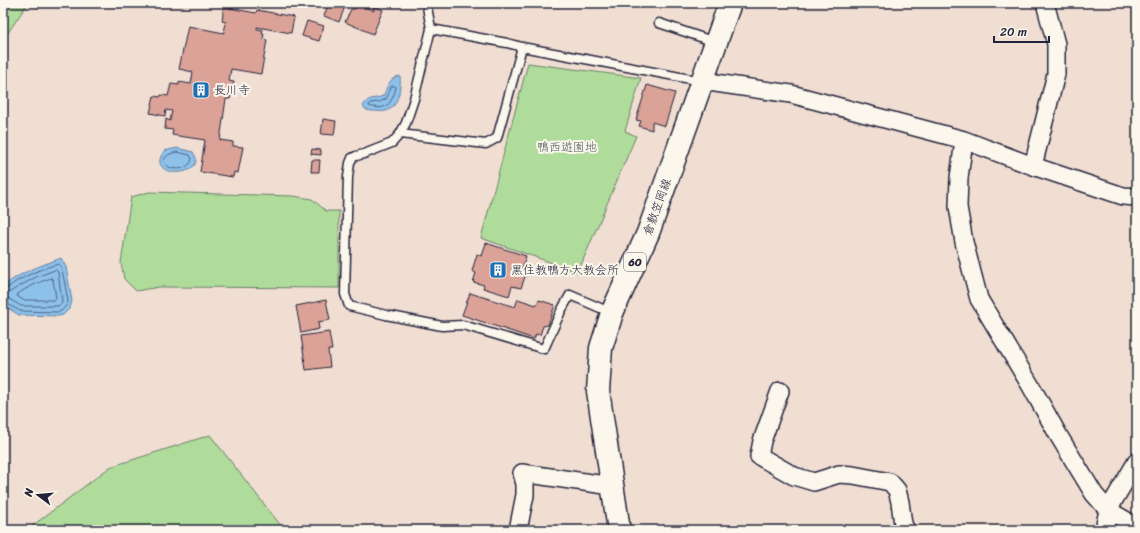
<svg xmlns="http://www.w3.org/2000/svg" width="1140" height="533" font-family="Sriracha,'Klee One',sans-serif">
<rect width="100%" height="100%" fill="#f1ded3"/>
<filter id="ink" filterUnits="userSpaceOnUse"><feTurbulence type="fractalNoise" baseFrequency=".025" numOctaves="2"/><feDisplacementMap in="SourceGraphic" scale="8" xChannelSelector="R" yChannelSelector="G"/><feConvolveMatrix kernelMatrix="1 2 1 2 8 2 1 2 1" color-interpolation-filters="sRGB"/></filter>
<g filter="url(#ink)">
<!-- green -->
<path fill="#afdc9a" stroke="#687f6a" d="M 3,3 L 28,3 L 3,40 Z
M 528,63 L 641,78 L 625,131 L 636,136 L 578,272 L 481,238 Z
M 149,192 L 293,196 L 312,199 L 326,211 L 339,211 L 339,288 L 159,287 L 136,291 L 124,279 L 121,263 L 131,197 Z
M 210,435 L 282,527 L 283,530 L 27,530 L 110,467 Z"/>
<!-- water -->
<path fill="#8dc1ea" stroke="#6281a4" d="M 400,76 C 401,87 399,107 386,111 C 382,112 377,111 373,111 C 368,111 365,110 363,106 C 369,96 374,100 383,96 C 388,87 388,78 400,76 Z
M 177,148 L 193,152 C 194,154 195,156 196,158 C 199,174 164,178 160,163 C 159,159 162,154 164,151 Z
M 61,258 L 66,267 L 72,301 L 70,308 L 63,315 L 58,316 L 19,315 L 3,305 L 3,287 C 19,272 41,266 61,258 Z"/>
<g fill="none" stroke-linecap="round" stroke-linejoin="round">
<!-- shore -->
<path stroke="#4d6281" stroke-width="1" d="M 392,86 L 395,86 L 396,88 C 391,104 387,111 369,106 L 369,105 L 370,103 L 379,102 L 386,99 Z
M 177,152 L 190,155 L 192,159 C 190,169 176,171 169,167 C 167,166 165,163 164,162 C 165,154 170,154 177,152 Z
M 56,270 L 58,272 L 62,301 L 62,303 L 58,306 L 21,306 L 6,297 L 7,294 L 18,287 L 36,277 Z
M 51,278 L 53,280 L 56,298 L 55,300 L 23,300 L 17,296 L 18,294 C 27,287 40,282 51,278 Z
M 3,289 C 8,289 12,284 17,281 C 30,274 44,267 59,264 L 62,269 L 68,301 L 66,306 L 61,311 L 57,312 L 20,311 L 6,303 L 3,302"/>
</g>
<!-- building -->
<path fill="#dba298" stroke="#22223b" d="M 329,3 L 342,3 L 346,4 L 339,22 L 324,16 Z
M 358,3 L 374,11 L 373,6 L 383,10 L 373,34 L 345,22 L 351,9 L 355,9 Z
M 224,7 L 256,13 L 257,10 L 294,17 L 291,33 L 257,27 L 257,29 L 263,30 L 262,34 L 264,34 L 263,39 L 267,40 L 261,74 L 231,69 L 229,81 L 234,82 L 230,99 L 226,99 L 220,140 L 233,142 L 233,146 L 243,147 L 238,173 L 234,172 L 233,177 L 200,172 L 205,140 L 172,135 L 173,130 L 165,129 L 166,119 L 170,121 L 172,111 L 166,110 L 165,116 L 150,113 L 154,96 L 160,97 L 161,95 L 168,96 L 171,84 L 179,85 L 179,82 L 191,84 L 193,72 L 179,69 L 188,26 L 224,33 L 226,22 L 222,21 Z
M 307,21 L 324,26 L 319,41 L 302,36 Z
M 647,85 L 675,93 L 665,126 L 652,122 L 652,130 L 639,126 L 641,121 L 636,120 Z
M 323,119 L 336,121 L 334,135 L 321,134 Z
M 312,149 L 321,150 L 321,155 L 311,154 Z
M 312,160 L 320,160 L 319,172 L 311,172 Z
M 486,243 L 526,256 L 522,269 L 527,271 L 521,288 L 512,286 L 509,296 L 483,288 L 484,285 L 473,282 L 476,273 L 472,271 L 477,254 L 482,256 Z
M 470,293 L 515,307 L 518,299 L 536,305 L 539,300 L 555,305 L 548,325 L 543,326 L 540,335 L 536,334 L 534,339 L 462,315 Z
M 326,300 L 330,320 L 318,322 L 319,329 L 301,333 L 296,306 Z
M 329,332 L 332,350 L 328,350 L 330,367 L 306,370 L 301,336 Z"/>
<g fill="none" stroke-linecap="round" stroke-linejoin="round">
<!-- lane casing -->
<g stroke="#22223b" stroke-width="11">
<path id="lane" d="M 427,3 C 427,12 430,20 431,29 L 414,99 L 406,123 L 400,134 L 392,143 L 364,154 L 356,156 L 352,158 L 350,163 L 348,177 L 345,294 L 349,306 L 386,315 L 442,326 L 463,325 L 544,349 L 561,311 L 570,295 L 612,313
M 659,23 L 715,42
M 431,29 L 507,43 L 522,47 L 701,81
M 400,134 L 486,144 L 497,138 L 522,47"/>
</g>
<!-- street casing -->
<g stroke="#22223b" stroke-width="20">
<path id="street" d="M 702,81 L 791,94 L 964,140 L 1033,166 L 1123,196 L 1137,197
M 964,140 L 959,178 L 958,207 L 964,242 L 979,299 L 1032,388 L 1060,438 L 1094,494 L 1108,510 L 1137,527
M 1033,166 L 1056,74 L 1056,44 L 1045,3
M 780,391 L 762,441 L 759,456 L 794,476 L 814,482 L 839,474 L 853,475 L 890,482 L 897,490 L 900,502 L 903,524 L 906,530
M 518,530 L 525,495 L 525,484 L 522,473 L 612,486
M 1104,530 L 1108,510 L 1137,461"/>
</g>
<!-- primary casing -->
<g stroke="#22223b" stroke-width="25">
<path id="primary" d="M 619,530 L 598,391 L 601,348 L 612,313 L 648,233 L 730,3"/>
</g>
<!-- lane -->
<use href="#lane" stroke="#fbf7ec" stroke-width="8"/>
<!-- street -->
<use href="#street" stroke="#fbf7ec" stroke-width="17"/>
<!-- primary -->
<use href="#primary" stroke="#fbf7ec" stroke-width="22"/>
</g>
</g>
<!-- icons -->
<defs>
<g id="building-square" transform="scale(0.9)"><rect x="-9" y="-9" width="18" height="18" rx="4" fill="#1f6fb2" stroke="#fbf7ec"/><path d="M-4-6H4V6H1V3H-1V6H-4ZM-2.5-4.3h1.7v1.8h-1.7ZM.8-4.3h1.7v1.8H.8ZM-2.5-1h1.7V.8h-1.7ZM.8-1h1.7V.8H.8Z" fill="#fff"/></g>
</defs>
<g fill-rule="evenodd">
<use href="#building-square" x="201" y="90"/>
<use href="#building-square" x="498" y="270"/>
</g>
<g text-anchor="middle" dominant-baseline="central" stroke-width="4" stroke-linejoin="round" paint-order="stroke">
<!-- shield labels -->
<rect fill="#fbf7ec" stroke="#636270" stroke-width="1" x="624" y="253" width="22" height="18" rx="3"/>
<g font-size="11" font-weight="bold" fill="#22223b">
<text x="635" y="262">60</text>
</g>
<!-- poi labels -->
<g font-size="12" fill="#22223b" stroke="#fbf7ec" text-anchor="start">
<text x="214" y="90">長川寺</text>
<text x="511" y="270">黒住教鴨方大教会所</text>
</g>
<!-- park labels -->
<g font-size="12" fill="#4c5a58" stroke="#fbf7ec">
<text x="567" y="147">鴨西遊園地</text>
</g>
<!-- street labels -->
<g font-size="12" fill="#22223b" stroke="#fbf7ec">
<text transform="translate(657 207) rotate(-70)">倉敷笠岡線</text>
</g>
</g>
<!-- margin -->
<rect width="1140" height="533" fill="none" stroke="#fbf7ec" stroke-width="16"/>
<rect x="8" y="8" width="1124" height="517" fill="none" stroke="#22223b" stroke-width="1.5" filter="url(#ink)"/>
<!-- north arrow -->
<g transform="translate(38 495) rotate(286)" stroke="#fbf7ec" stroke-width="3" paint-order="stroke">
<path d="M0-3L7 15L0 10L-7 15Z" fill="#22223b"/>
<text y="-6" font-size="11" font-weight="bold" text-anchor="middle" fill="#22223b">N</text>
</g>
<!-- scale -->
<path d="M994 36v6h55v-6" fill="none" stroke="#22223b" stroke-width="2"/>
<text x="1000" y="36" font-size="12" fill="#22223b" stroke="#fbf7ec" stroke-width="3" paint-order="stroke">20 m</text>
</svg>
